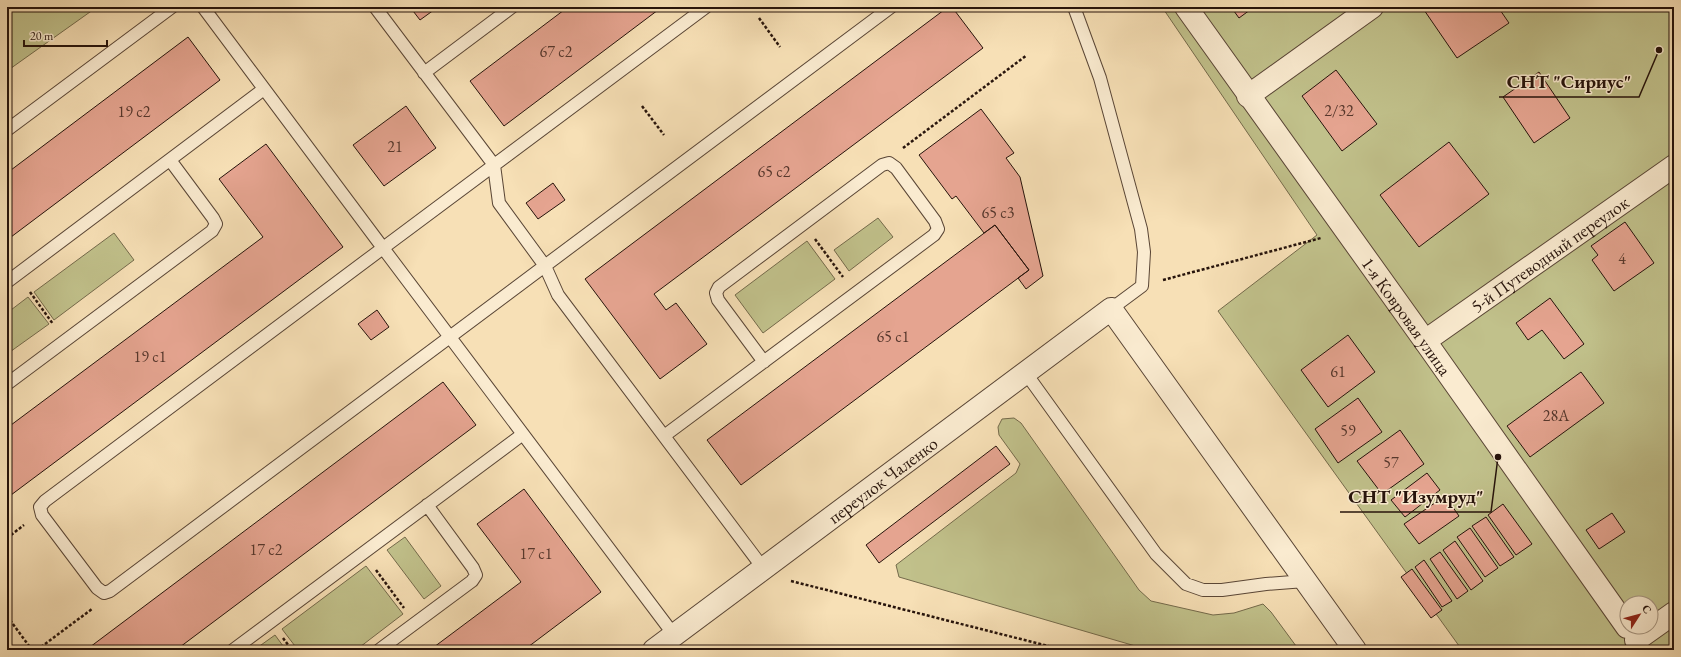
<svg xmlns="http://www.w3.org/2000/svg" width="1681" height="657" font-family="'EB Garamond',serif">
<rect width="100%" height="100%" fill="#f7e0b6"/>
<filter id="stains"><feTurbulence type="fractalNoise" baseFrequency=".005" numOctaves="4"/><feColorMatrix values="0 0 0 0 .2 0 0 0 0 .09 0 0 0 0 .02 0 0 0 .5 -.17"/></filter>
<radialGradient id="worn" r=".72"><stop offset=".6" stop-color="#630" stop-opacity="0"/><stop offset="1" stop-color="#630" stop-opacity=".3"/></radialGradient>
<!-- green -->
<path fill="#c1c18b" stroke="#746a4b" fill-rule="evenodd" d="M 7,7 L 97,7 L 7,71 Z
M 1162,7 L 1674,7 L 1674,650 L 1462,650 L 1218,311 L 1317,235 ZM 1627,603 L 1651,603 L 1651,627 L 1627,627 Z
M 878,218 L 893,237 L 849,271 L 834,250 Z
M 114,233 L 134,260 L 54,320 L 34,292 Z
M 807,241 L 835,279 L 763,333 L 735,295 Z
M 28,297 L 49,324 L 7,354 L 7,313 Z
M 1014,418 L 1021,423 L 1139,590 L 1151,601 L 1213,615 L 1234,613 L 1263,604 L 1271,612 L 1299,650 L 1149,650 L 899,577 L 896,565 L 1016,473 L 1020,464 L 999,435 L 998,427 L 1002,419 Z
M 405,537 L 441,586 L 424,599 L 387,550 Z
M 366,566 L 403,614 L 356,650 L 298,650 L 282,629 Z
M 275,635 L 286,650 L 254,650 Z"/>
<!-- building -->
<path fill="#e5a490" stroke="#26130b" d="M 410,7 L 438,7 L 420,20 Z
M 568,7 L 662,7 L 504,126 L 470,81 Z
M 948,7 L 952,7 L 983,48 L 654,294 L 666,310 L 676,303 L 707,344 L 660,379 L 585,279 Z
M 1231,7 L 1254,7 L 1239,18 Z
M 1422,7 L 1498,7 L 1509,23 L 1457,58 Z
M 188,37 L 220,80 L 7,240 L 7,173 Z
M 1336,70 L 1377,124 L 1342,151 L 1302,96 Z
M 1539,72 L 1570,118 L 1534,143 L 1503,97 Z
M 406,106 L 436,148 L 384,186 L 353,145 Z
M 981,109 L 1014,153 L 1006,158 L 1020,177 L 1043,276 L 1026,289 L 1018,278 L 1029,270 L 995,225 L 984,233 L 956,196 L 952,199 L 919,155 Z
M 1449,142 L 1489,194 L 1419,247 L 1380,195 Z
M 266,144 L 343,247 L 7,498 L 7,428 L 263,237 L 219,179 Z
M 553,183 L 565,200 L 538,219 L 526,203 Z
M 1625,222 L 1654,263 L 1614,291 L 1592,260 L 1598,255 L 1591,246 Z
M 995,225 L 1029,270 L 741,485 L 707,440 Z
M 1550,298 L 1584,344 L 1564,359 L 1542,330 L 1528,340 L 1516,323 Z
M 377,310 L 389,327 L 371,340 L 358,324 Z
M 1348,335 L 1375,372 L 1328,407 L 1301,370 Z
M 1581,372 L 1604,403 L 1530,457 L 1507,426 Z
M 443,382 L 476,425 L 176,650 L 86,650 Z
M 1358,398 L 1382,432 L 1338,463 L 1315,429 Z
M 1400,430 L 1424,464 L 1382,494 L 1357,461 Z
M 996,446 L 1010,464 L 879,563 L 866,545 Z
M 1427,473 L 1440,490 L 1405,517 L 1391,500 Z
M 524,489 L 601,592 L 524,650 L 430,650 L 521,582 L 477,524 Z
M 1445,496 L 1459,516 L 1419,544 L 1404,524 Z
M 1503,504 L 1532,544 L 1516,555 L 1488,515 Z
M 1612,513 L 1625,532 L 1599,549 L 1586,530 Z
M 1486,517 L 1514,557 L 1500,566 L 1472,526 Z
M 1470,528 L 1498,568 L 1485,577 L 1457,537 Z
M 1455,541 L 1483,581 L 1471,590 L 1443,550 Z
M 1440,552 L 1468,591 L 1457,599 L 1430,559 Z
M 1424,560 L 1452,601 L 1442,607 L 1415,567 Z
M 1412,569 L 1442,610 L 1431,618 L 1401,577 Z"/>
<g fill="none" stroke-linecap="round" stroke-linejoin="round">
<!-- service casing -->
<g stroke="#5a4636" stroke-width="14">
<path id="service" d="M 203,7 L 383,248 L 45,501 L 40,507 L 42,515 L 97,588 L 104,593 L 110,591 L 891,7
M 375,7 L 494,165 L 499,203 L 545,266 L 558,295 L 763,568
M 1074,7 L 1100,78 L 1141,229 L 1144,252 L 1142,286 L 1111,309
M 424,73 L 512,7
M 7,130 L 172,7
M 7,282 L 264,89
M 1025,372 L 1156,554 L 1186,584 L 1203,590 L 1222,590 L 1266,584 L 1305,581
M 7,384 L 212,231 L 216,224 L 213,218 L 170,160
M 664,436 L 934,235 L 938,229 L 935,221 L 896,168 L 889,163 L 882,165 L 719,287 L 716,293 L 718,300 L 764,362
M 674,635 L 383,248 L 706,7
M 233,650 L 523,434
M 379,650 L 472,581 L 476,575 L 473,568 L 427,505"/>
</g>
<!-- minor casing -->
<g stroke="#5a4636" stroke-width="24">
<g id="minor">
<path id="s1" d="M 1186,7 L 1425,341 L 1627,627"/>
<path d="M 1248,96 L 1372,7"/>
<path id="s2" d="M 1425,341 L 1674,166"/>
<path d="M 1636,640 L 1674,613"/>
<path id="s3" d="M 654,650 L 1111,309 L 1355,650"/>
</g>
</g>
<!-- path -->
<path stroke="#26130b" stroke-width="2.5" stroke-dasharray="3 2" stroke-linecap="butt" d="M 759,18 L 780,47
M 642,106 L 664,135
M 903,148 L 1027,55
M 815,239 L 843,277
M 1163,280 L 1321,238
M 30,292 L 53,324
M 7,538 L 24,525
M 376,570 L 404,608
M 791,581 L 1064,650
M 7,616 L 32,650
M 283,638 L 292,650
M 37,650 L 92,609"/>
<!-- service -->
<use href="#service" stroke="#faebd0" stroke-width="12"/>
<!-- minor -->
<use href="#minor" stroke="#faebd0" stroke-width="22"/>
</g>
<g text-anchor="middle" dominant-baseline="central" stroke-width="3" stroke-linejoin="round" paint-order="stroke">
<!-- number labels -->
<g font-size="16" fill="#56372c">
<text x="556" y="51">67 с2</text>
<text x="1339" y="110">2/32</text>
<text x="134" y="111">19 с2</text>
<text x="395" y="146">21</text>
<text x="774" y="171">65 с2</text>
<text x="998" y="212">65 с3</text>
<text x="1622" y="258">4</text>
<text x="893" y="336">65 с1</text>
<text x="150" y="356">19 с1</text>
<text x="1338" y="371">61</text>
<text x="1556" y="415">28А</text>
<text x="1348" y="430">59</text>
<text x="1391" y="462">57</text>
<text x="266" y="549">17 с2</text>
<text x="536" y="553">17 с1</text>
</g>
<!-- street labels -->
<g font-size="18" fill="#26130b" stroke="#faebd0">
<text stroke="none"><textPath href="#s2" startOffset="152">5-й Путеводный переулок</textPath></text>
<text stroke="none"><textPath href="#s1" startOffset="380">1-я Ковровая улица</textPath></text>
<text stroke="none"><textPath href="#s3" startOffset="285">переулок Чаленко</textPath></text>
</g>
</g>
<!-- callouts -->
<path fill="none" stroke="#26130b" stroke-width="1.5" d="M1659 50L1639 97H1499M1498 457L1491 512H1340"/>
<g fill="#26130b" stroke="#faebd0" stroke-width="1.5">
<circle cx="1659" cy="50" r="4"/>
<circle cx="1498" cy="457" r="4"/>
</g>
<g font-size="19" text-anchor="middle" font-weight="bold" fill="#26130b" stroke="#faebd0" stroke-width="3" stroke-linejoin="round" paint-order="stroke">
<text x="1569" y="88">СНТ "Сириус"</text>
<text x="1416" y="503">СНТ "Изумруд"</text>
</g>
<!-- margin -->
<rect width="1681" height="657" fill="none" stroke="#f7e0b6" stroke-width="24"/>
<rect x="8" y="8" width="1665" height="641" fill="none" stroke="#26130b" stroke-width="2"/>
<rect x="12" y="12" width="1657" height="633" fill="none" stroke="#26130b"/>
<!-- north arrow -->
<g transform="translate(1639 615) rotate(54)"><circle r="19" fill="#faebd0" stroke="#a59581"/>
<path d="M0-3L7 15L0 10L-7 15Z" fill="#8f2418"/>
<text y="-6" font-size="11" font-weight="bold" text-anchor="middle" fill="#26130b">С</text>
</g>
<!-- scale -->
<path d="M24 40v6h83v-6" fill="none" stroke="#26130b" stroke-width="2"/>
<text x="30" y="40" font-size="12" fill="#26130b" stroke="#faebd0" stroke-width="3" paint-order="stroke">20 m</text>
<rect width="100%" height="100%" filter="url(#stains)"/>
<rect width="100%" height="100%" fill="url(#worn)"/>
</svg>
